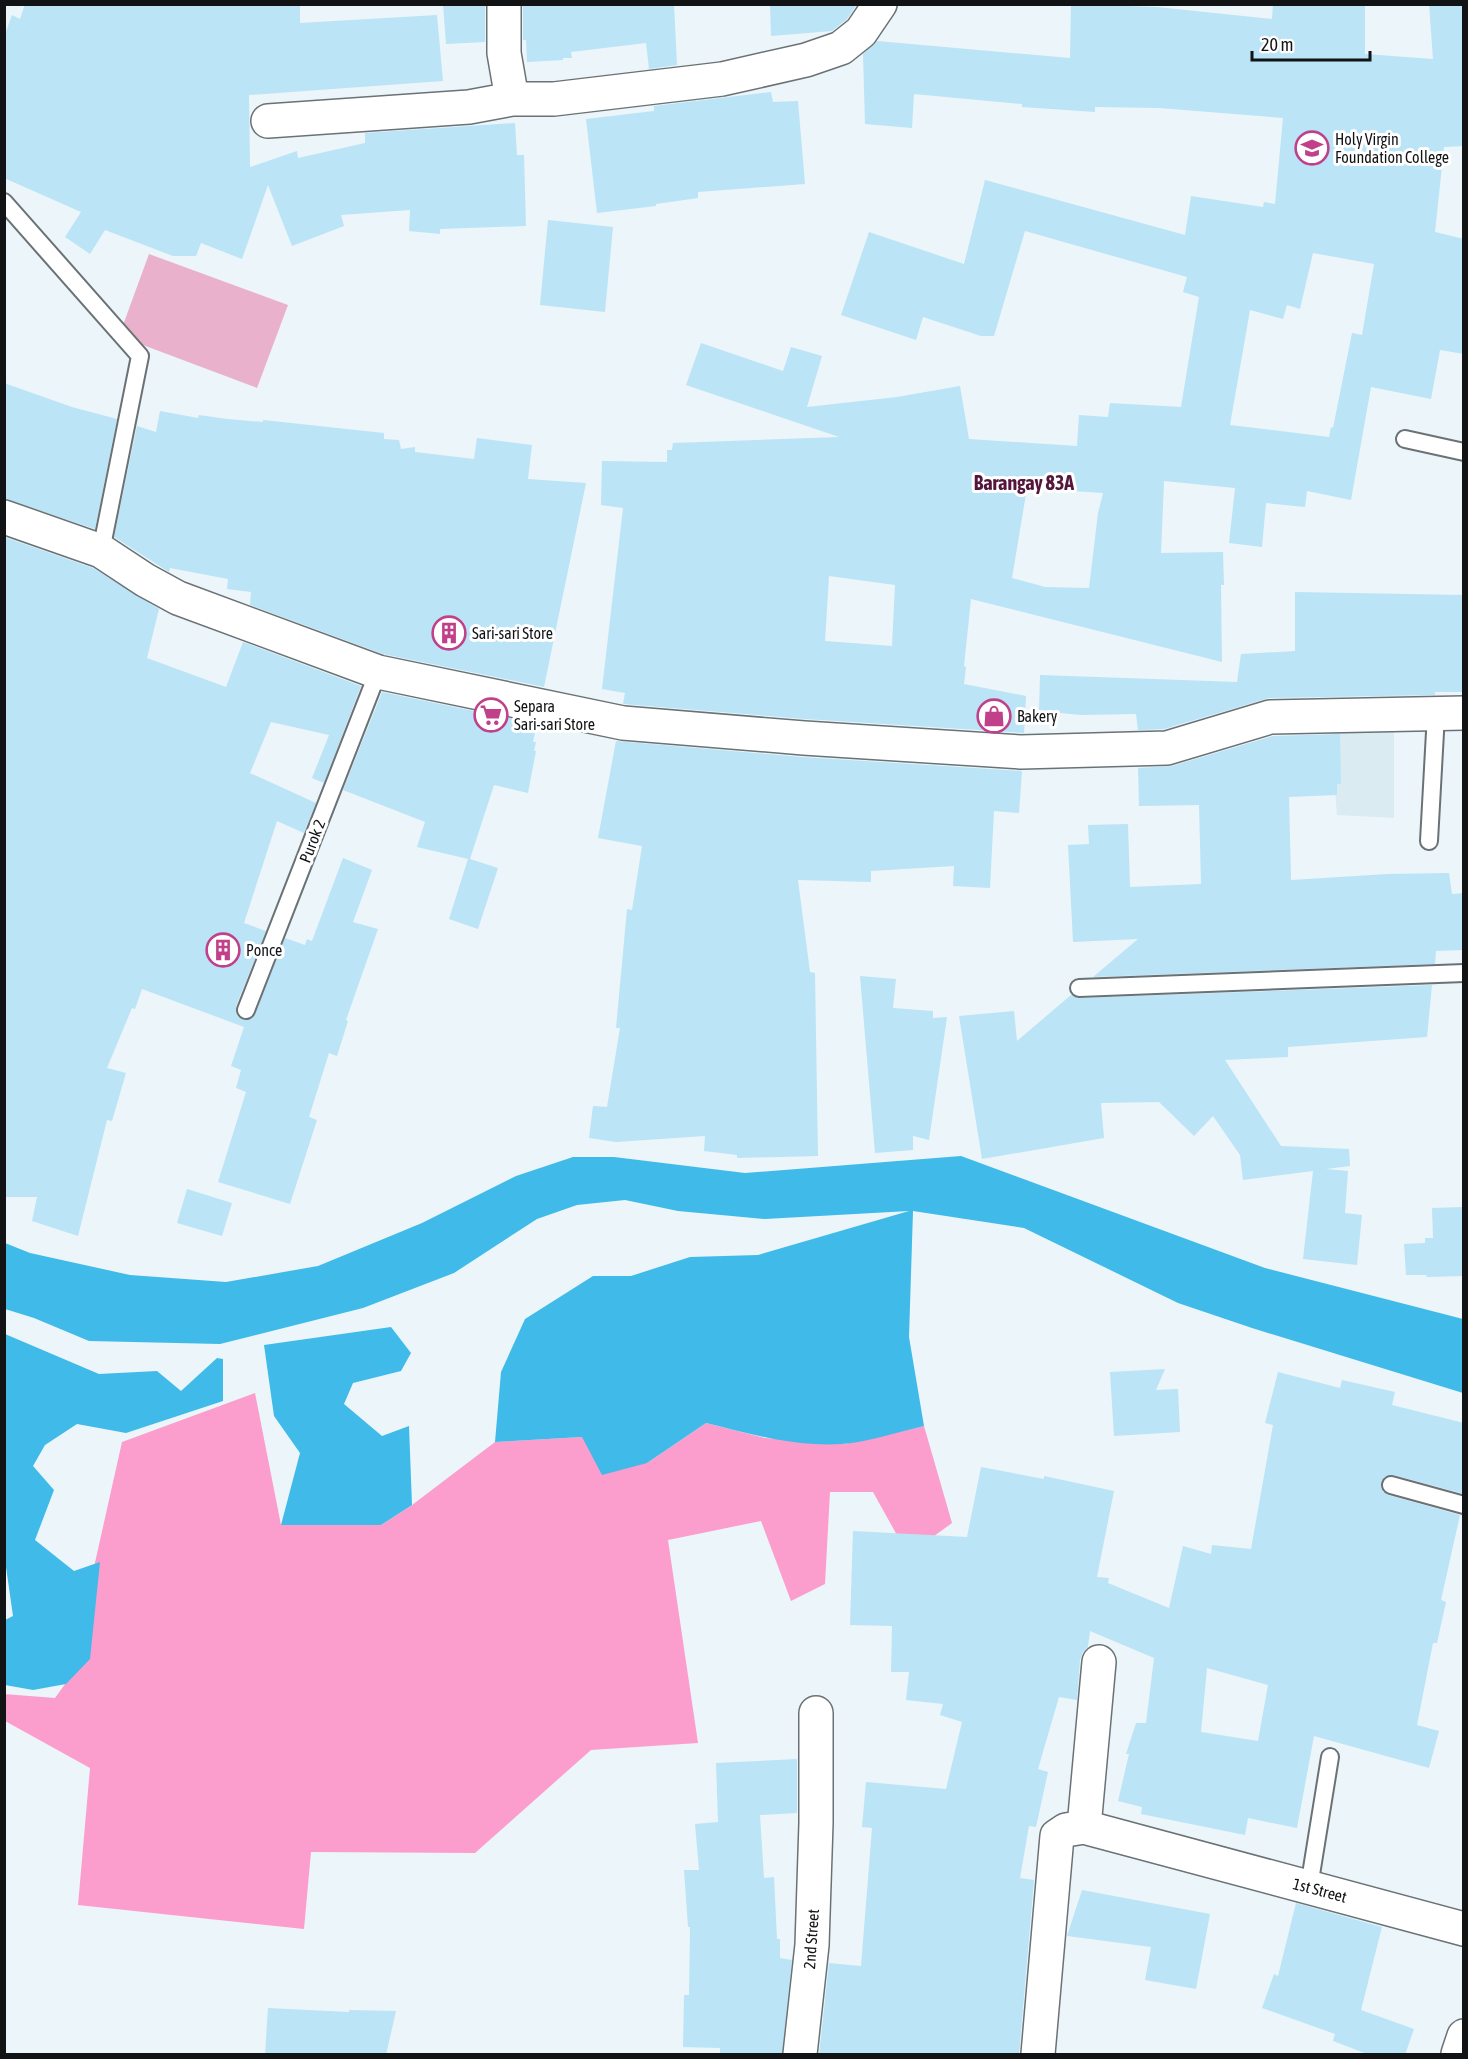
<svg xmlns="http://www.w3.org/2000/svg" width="1468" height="2059" font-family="'Asap Condensed',sans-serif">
<rect width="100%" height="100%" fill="#ecf5f9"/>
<!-- built -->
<path fill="#daebf2" d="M 1394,729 L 1394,818 L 1337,815 L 1331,731 Z"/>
<!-- green -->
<path fill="#eab1cc" d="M 149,254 L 288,305 L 257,388 L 119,336 Z"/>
<!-- forest -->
<path fill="#fc9ecd" d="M 255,1393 L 281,1525 L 381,1525 L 412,1505 L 495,1442 L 582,1437 L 647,1463 L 706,1423 L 765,1438 L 844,1444 L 924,1426 L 952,1523 L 908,1555 L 873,1492 L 830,1492 L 825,1584 L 791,1601 L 761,1521 L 668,1540 L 698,1743 L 591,1750 L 475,1853 L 311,1852 L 304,1929 L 78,1905 L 90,1768 L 5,1721 L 4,1694 L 55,1698 L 73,1673 L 90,1585 L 122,1442 Z"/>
<!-- water -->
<path fill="#3fbae9" d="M 961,1156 L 1265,1268 L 1463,1319 L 1463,1393 L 1252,1328 L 1178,1303 L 1024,1228 L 913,1211 L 909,1337 L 924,1426 C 898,1432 868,1442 842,1444 C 796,1447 750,1434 706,1423 L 647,1463 L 602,1475 L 582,1437 L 495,1442 L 501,1372 L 525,1319 L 593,1276 L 631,1276 L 690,1257 L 758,1255 L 909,1211 L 765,1219 L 678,1211 L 625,1200 L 577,1205 L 537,1219 L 454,1273 L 363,1308 L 220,1344 L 89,1341 L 34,1318 L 5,1309 L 5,1243 L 30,1253 L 130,1275 L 226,1282 L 318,1266 L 422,1223 L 516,1176 L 573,1157 L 614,1157 L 745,1173 Z
M 391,1327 L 411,1353 L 401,1371 L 353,1383 L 344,1404 L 382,1436 L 409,1426 L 412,1505 L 381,1525 L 281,1525 L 300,1453 L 274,1416 L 264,1345 Z
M 5,1334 L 99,1374 L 157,1371 L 181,1391 L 217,1358 L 223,1359 L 223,1401 L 126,1433 L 77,1424 L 45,1445 L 33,1466 L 54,1490 L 35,1540 L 74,1571 L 100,1562 L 90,1659 L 66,1684 L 33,1690 L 5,1685 L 5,1620 L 13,1616 L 4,1553 Z"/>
<!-- building -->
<path fill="#bbe4f7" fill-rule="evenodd" d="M 25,4 L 300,4 L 300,23 L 437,15 L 443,81 L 249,95 L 250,167 L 297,151 L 298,158 L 365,143 L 365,133 L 515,123 L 517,155 L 524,155 L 526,226 L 440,229 L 440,234 L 409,231 L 410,210 L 341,215 L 344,226 L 292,246 L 268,185 L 242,259 L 201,243 L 196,256 L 173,256 L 105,230 L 90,254 L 65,237 L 81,212 L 4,178 L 4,37 L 12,15 L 20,19 Z
M 443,4 L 485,4 L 485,42 L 446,44 Z
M 523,4 L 674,4 L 677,65 L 649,69 L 646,43 L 571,52 L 572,58 L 563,58 L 563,60 L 527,62 L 526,40 L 523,40 Z
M 770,4 L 857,4 L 847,19 L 832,31 L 771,36 Z
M 1071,4 L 1157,7 L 1272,19 L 1273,4 L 1365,4 L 1365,54 L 1433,59 L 1429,4 L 1464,4 L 1464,146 L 1444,147 L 1435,232 L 1464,239 L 1464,354 L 1440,350 L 1431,399 L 1371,387 L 1351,500 L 1307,491 L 1305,507 L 1266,503 L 1262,547 L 1229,543 L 1235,488 L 1164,481 L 1161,553 L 1223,552 L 1224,585 L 1221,585 L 1222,662 L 971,599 L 964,666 L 966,667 L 964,684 L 1026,696 L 1024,733 L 805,719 L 623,704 L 625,693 L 602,689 L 623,508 L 601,505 L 602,461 L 667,462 L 667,450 L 672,450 L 673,443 L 839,437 L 686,385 L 701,343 L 783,371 L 791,347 L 822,356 L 807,407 L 897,397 L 960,386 L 969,439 L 1077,446 L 1079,415 L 1108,417 L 1110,403 L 1181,407 L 1199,297 L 1183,292 L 1187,277 L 1025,231 L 994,336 L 981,336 L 923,317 L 916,340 L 841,315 L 869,232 L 964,264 L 985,180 L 1185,235 L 1191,196 L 1263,207 L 1264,202 L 1275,204 L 1283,118 L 1159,108 L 1095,107 L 1095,112 L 1022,107 L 1022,104 L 914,94 L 912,128 L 865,124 L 863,54 L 877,41 L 1070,58 ZM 1313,253 L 1374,264 L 1362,335 L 1352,333 L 1333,428 L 1331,427 L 1329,437 L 1230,425 L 1250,310 L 1283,319 L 1287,305 L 1300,309 ZM 1027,488 L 1103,493 L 1098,513 L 1089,588 L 1045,587 L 1012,578 ZM 829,576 L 895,585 L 892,646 L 825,641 Z
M 771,92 L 773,102 L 798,101 L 805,184 L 698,192 L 698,198 L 656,204 L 656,206 L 597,213 L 586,119 L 654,111 L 654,106 Z
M 548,220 L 613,227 L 605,312 L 540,305 Z
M 4,383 L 72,407 L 117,419 L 95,529 L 4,499 Z
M 160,411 L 198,418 L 199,415 L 227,419 L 263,422 L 263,420 L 384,433 L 384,439 L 399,440 L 401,449 L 415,447 L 415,452 L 474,459 L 477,438 L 532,445 L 528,479 L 586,483 L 544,687 L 383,654 L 250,605 L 251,592 L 227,589 L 228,579 L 170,568 L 169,572 L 114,537 L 137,426 L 156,432 Z
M 4,537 L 93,568 L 159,609 L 147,658 L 226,687 L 243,642 L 361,686 L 324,783 L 312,778 L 329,735 L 271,722 L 250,773 L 316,803 L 304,833 L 277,821 L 244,923 L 266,931 L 236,1006 L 236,1012 L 238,1017 L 247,1020 L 255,1014 L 285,938 L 305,945 L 307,939 L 312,941 L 343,858 L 372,870 L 353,922 L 378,929 L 346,1020 L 348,1021 L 337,1056 L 329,1053 L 309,1117 L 317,1120 L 290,1204 L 218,1182 L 246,1092 L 236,1088 L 241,1070 L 231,1066 L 244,1027 L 142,989 L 135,1009 L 132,1008 L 107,1068 L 126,1073 L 112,1121 L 107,1120 L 78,1236 L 32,1221 L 37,1197 L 4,1197 Z
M 1295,592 L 1464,595 L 1464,692 L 1435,692 L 1435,695 L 1269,698 L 1164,729 L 1138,730 L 1136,714 L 1081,715 L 1039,711 L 1040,675 L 1237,682 L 1241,654 L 1295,651 Z
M 382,692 L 537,724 L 533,742 L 536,742 L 534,751 L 536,751 L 528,793 L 494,785 L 470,859 L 498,868 L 478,929 L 449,919 L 468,859 L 417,847 L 425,822 L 343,790 Z
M 1340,734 L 1341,784 L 1337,784 L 1337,795 L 1289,797 L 1291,880 L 1387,874 L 1449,873 L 1452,894 L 1464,893 L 1464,950 L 1436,951 L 1435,964 L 1093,977 L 1138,939 L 1073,942 L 1068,845 L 1089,844 L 1088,825 L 1128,824 L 1130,887 L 1201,884 L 1199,805 L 1139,806 L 1138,768 L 1172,766 L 1273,736 Z
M 616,741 L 802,757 L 1022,771 L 1019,813 L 994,811 L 990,888 L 953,886 L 954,866 L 871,871 L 871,882 L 798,880 L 810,972 L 815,973 L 818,1156 L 737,1158 L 737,1155 L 704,1151 L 705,1136 L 616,1142 L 589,1138 L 593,1106 L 607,1107 L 620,1028 L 616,1028 L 627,909 L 632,910 L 642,846 L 598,838 Z
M 860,976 L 896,979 L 893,1008 L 933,1011 L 933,1018 L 947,1017 L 929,1140 L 913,1136 L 913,1150 L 875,1153 Z
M 1432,985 L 1427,1037 L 1288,1047 L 1288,1057 L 1225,1060 L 1281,1146 L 1349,1149 L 1350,1166 L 1326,1169 L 1348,1171 L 1345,1213 L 1362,1215 L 1357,1265 L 1303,1259 L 1313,1171 L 1243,1180 L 1240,1155 L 1213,1116 L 1194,1136 L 1159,1102 L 1101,1103 L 1104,1138 L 982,1159 L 959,1016 L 1014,1011 L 1017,1041 L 1071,995 L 1079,998 Z
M 187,1189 L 232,1203 L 222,1236 L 177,1223 Z
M 1464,1207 L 1464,1276 L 1426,1277 L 1427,1275 L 1406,1275 L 1404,1244 L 1425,1243 L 1425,1238 L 1433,1238 L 1432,1208 Z
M 1165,1369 L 1156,1390 L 1178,1389 L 1180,1432 L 1114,1436 L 1110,1372 Z
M 1278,1372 L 1340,1388 L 1342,1380 L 1395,1392 L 1392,1405 L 1464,1423 L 1464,1494 L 1394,1475 L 1384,1477 L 1381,1483 L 1383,1492 L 1388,1495 L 1460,1515 L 1441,1600 L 1446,1602 L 1437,1643 L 1433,1643 L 1417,1725 L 1439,1731 L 1429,1768 L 1314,1736 L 1297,1828 L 1248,1818 L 1245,1835 L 1141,1814 L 1142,1807 L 1118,1801 L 1129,1754 L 1126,1754 L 1136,1723 L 1146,1723 L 1154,1658 L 1090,1631 L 1088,1647 L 1083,1652 L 1080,1660 L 1077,1700 L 1059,1697 L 1038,1769 L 1048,1772 L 1036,1827 L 1029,1826 L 1020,1878 L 1034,1880 L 1019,2055 L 819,2055 L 829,1963 L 861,1966 L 872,1828 L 862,1827 L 866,1782 L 946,1789 L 962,1722 L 940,1715 L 943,1704 L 906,1700 L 909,1672 L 891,1672 L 892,1626 L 850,1625 L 853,1531 L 967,1537 L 981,1467 L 1044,1479 L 1044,1476 L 1114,1491 L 1097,1577 L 1109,1578 L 1108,1583 L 1169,1608 L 1183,1546 L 1211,1554 L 1212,1545 L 1251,1549 L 1273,1425 L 1265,1423 ZM 1207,1668 L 1268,1685 L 1258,1741 L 1201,1732 Z
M 797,1759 L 797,1813 L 760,1815 L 764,1878 L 774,1877 L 777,1939 L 780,1939 L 780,1958 L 792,1960 L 782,2055 L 720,2055 L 720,2048 L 683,2047 L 684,1995 L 689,1995 L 690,1927 L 688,1927 L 684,1870 L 699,1870 L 695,1824 L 718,1822 L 716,1763 Z
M 1082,1890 L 1210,1914 L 1196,1989 L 1145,1980 L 1151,1947 L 1067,1936 Z
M 1296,1903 L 1382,1927 L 1361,2010 L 1414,2029 L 1405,2055 L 1370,2055 L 1333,2041 L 1335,2034 L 1262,2008 L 1274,1974 L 1278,1976 Z
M 268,2008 L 349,2012 L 349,2010 L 396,2011 L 386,2055 L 265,2055 Z"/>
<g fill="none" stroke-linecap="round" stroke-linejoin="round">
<!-- lane casing -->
<g stroke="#6a7275" stroke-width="20">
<path id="lane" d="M 4,202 L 140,356 L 101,551
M 1405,439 L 1464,452
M 1429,841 L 1436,714
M 1079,988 L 1464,973
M 246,1010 L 378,672
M 1391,1485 L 1464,1505
M 1309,1887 L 1330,1757"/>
</g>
<!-- street casing -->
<g stroke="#6a7275" stroke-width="36">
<path id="street" d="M 504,4 L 504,53 L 512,99 L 554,99 L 722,79 L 806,60 L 841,48 L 861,32 L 880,4
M 268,121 L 469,107 L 512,99
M 4,517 L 101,551 L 145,580 L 178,598 L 378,672 L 623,723 L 804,738 L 1021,752 L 1167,748 L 1270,717 L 1464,713
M 1084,1827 L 1099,1662
M 800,2054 L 812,1945 L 816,1823 L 816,1713
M 1038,2054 L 1057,1836 L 1066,1830 L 1084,1827 L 1464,1929"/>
</g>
<!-- secondary casing -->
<g stroke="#6a7275" stroke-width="36">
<path id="secondary" d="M 1458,2054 L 1464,2036"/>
</g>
<!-- lane -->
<use href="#lane" stroke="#fff" stroke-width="16"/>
<!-- street -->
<use href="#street" stroke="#fff" stroke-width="33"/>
<!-- secondary -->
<use href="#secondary" stroke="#fff" stroke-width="33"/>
</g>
<!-- icons -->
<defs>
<g id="university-ring" transform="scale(1.725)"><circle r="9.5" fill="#fff" stroke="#c0408a" stroke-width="1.5"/><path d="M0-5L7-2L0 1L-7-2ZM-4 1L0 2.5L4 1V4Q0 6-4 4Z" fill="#c0408a"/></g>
<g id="building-ring" transform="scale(1.725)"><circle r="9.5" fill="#fff" stroke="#c0408a" stroke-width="1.5"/><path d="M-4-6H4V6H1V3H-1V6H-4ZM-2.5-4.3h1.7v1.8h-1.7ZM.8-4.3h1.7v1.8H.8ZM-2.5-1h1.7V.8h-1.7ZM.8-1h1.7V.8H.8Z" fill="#c0408a"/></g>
<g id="supermarket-ring" transform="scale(1.725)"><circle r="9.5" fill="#fff" stroke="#c0408a" stroke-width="1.5"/><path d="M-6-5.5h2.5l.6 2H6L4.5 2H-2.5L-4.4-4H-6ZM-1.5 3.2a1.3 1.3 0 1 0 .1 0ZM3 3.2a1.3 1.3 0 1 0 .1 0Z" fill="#c0408a"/></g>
<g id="shop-ring" transform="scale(1.725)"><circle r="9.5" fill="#fff" stroke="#c0408a" stroke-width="1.5"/><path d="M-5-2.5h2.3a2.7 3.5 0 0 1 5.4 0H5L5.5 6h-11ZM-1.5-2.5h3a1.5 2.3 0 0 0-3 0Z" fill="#c0408a"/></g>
</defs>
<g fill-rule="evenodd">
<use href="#university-ring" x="1312" y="148"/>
<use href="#building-ring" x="449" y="633"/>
<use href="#supermarket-ring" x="491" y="715"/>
<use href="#shop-ring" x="994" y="716"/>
<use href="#building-ring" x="223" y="950"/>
</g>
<g text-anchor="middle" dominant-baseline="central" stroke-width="6" stroke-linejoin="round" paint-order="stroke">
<!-- poi labels -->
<g font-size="16" fill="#111315" stroke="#fff" text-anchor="start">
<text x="1335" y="139">Holy Virgin<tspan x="1335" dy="18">Foundation College</tspan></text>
<text x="472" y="633">Sari-sari Store</text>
<text x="514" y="706">Separa<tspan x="514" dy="18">Sari-sari Store</tspan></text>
<text x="1017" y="716">Bakery</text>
<text x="246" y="950">Ponce</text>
</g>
<!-- street labels -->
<g font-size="16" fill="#111315" stroke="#fff">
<text transform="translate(312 841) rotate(-69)">Purok 2</text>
<text transform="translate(1320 1890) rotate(15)">1st Street</text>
<text transform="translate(811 1939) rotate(-86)">2nd Street</text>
</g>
<!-- quarter labels -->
<g font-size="20" font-weight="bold" fill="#54163a" stroke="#fff">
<text x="1024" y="482">Barangay 83A</text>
</g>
</g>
<!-- border -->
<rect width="1468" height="2059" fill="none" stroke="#111315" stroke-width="12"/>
<!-- scale -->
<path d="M1252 51v9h118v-9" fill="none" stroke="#111315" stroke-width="3"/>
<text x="1261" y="51" font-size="18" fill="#111315" stroke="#ffffff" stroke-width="4.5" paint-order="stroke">20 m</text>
</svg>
